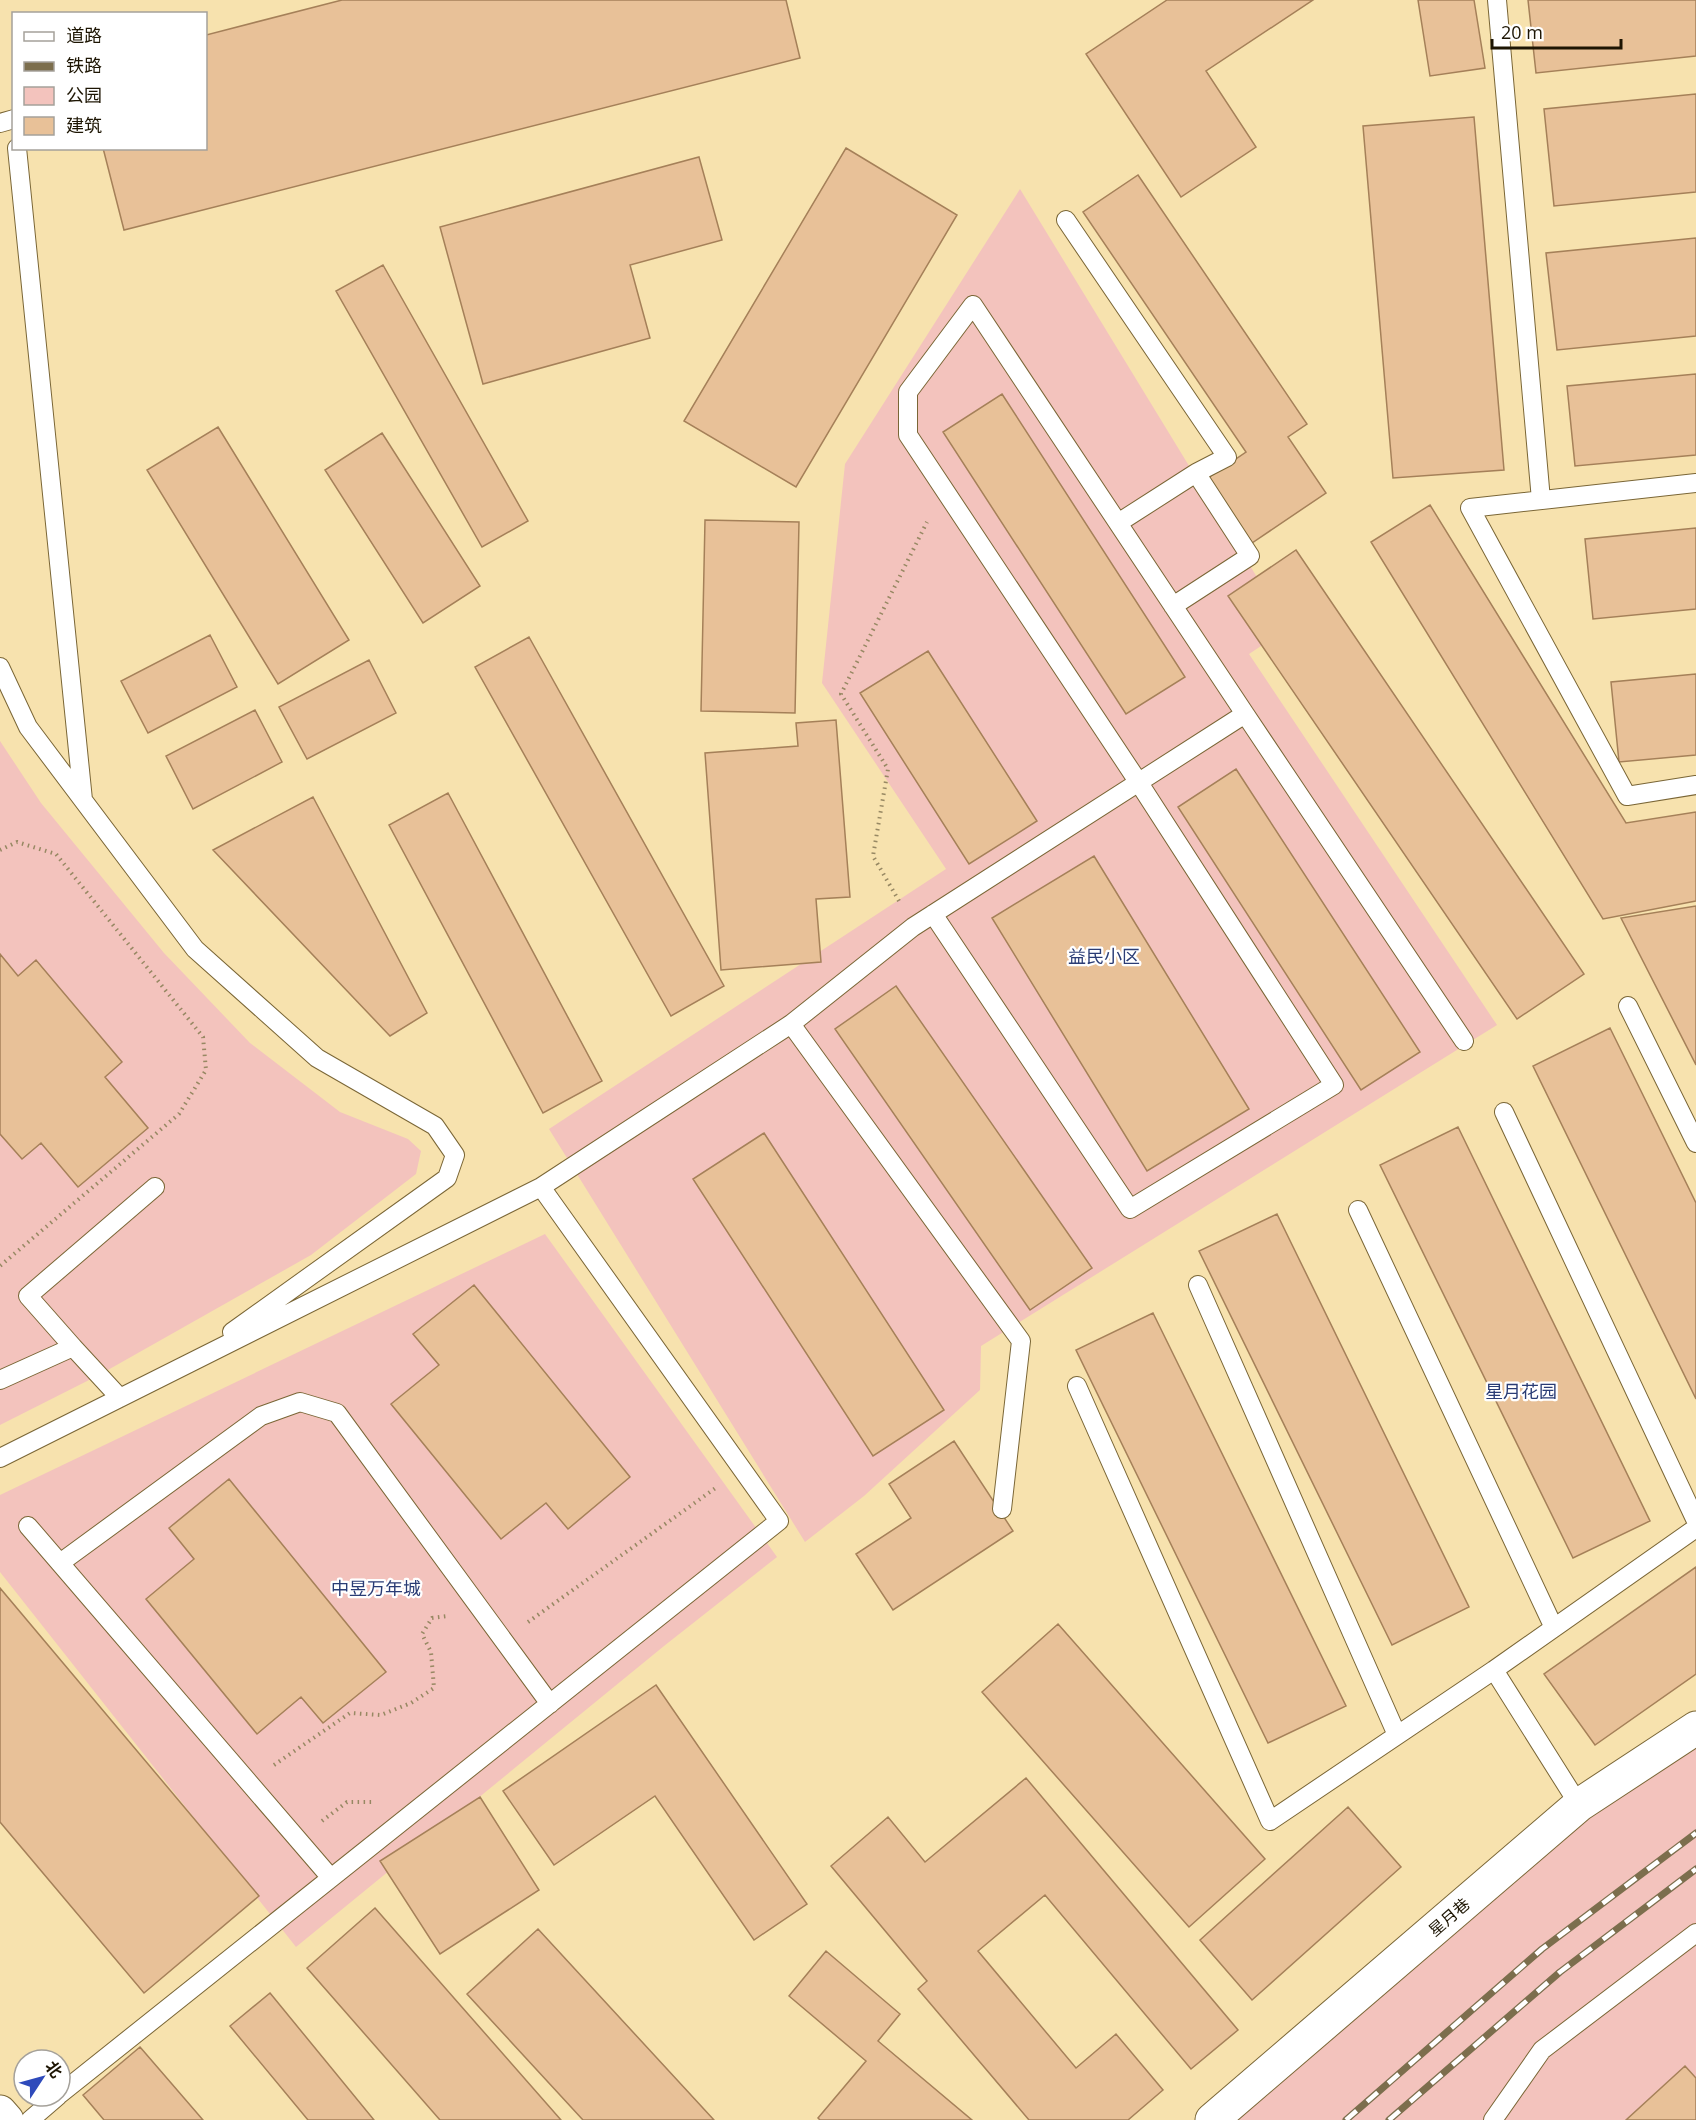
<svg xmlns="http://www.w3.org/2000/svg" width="1696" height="2120" font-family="'Open Sans','Noto Sans SC',sans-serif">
<rect width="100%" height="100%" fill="#f7e2ae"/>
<!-- green -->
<path fill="#f3c3bd" d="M 1020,189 L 1288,628 L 1249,654 L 1497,1025 L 981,1346 L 980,1390 L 864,1496 L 805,1542 L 549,1129 L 946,869 L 822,683 L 845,464 Z
M 0,741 L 41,803 L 164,953 L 250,1043 L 340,1112 L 408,1139 L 421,1151 L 416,1174 L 311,1255 L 99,1375 L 0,1425 Z
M 545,1234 L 777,1557 L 664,1646 L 296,1947 L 0,1572 L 0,1495 Z
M 1696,1734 L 1696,2120 L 1212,2120 L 1579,1805 Z"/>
<!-- building -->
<path fill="#e8c198" stroke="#a58059" stroke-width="1.5" d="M 342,0 L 786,0 L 800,58 L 124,230 L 103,148 L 206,148 L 206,35 Z
M 1167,0 L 1313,0 L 1206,71 L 1256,147 L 1181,197 L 1086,54 Z
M 1418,0 L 1474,0 L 1485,68 L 1430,76 Z
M 1528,0 L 1696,0 L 1696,56 L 1536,73 Z
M 1696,94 L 1696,192 L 1554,206 L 1544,109 Z
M 1474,117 L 1504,470 L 1393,478 L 1363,126 Z
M 846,148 L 957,215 L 796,487 L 684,421 Z
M 699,157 L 722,240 L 630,265 L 650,338 L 483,384 L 440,227 Z
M 1138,175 L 1307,424 L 1288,437 L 1326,493 L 1252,543 L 1208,478 L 1246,452 L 1083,212 Z
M 1696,238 L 1696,336 L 1557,350 L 1546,253 Z
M 383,265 L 528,521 L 482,547 L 336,291 Z
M 1696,374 L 1696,455 L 1575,466 L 1567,386 Z
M 1002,394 L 1185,677 L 1126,714 L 943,432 Z
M 218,427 L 349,640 L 278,684 L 147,470 Z
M 382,433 L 480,586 L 423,623 L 325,470 Z
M 1430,505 L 1626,823 L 1696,812 L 1696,901 L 1603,919 L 1371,542 Z
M 705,520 L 799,522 L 795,713 L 701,711 Z
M 1696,528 L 1696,609 L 1593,619 L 1585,539 Z
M 1296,550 L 1584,974 L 1517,1019 L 1228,596 Z
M 210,635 L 237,687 L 148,733 L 121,681 Z
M 529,637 L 724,986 L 671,1016 L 475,667 Z
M 928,651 L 1037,821 L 969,864 L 860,693 Z
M 369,660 L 396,713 L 307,759 L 279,707 Z
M 1696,674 L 1696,755 L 1619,762 L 1611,682 Z
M 255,710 L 282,762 L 193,809 L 166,756 Z
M 836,720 L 850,897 L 816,899 L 821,962 L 721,970 L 705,753 L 798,746 L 796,723 Z
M 1236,769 L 1420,1052 L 1361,1090 L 1178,807 Z
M 448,793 L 602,1081 L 543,1113 L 389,825 Z
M 313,797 L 427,1013 L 390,1036 L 213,850 Z
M 1094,856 L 1249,1109 L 1147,1171 L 992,918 Z
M 1696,906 L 1696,1065 L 1621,918 Z
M 0,954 L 18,976 L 36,960 L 122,1062 L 105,1077 L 148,1128 L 78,1187 L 41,1143 L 22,1159 L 0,1134 Z
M 896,986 L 1092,1268 L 1030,1310 L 835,1029 Z
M 1610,1028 L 1696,1203 L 1696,1399 L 1533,1066 Z
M 1458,1127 L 1650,1521 L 1573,1558 L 1380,1165 Z
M 764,1133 L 944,1410 L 873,1456 L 693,1179 Z
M 1277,1214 L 1469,1607 L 1392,1645 L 1199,1251 Z
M 474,1285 L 630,1477 L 568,1529 L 546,1503 L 501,1539 L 391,1404 L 439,1365 L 413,1334 Z
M 1153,1313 L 1346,1706 L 1268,1743 L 1076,1350 Z
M 954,1441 L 1013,1531 L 893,1610 L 856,1554 L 911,1518 L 889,1484 Z
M 229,1479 L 386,1672 L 323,1723 L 301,1697 L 257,1734 L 146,1599 L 194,1559 L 169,1528 Z
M 1696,1567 L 1696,1674 L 1595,1745 L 1544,1674 Z
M 0,1588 L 259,1896 L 144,1993 L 0,1822 Z
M 1058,1624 L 1265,1859 L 1189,1927 L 982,1692 Z
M 656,1685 L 807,1904 L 754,1940 L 655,1796 L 554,1865 L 503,1791 Z
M 1026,1778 L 1238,2030 L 1191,2069 L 1045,1895 L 978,1951 L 1076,2068 L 1116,2034 L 1163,2090 L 1128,2120 L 1029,2120 L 918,1989 L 927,1981 L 831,1866 L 888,1817 L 925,1862 Z
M 480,1797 L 539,1890 L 440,1954 L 380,1861 Z
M 1348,1807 L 1401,1867 L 1252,2000 L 1200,1940 Z
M 375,1908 L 561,2120 L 440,2120 L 307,1968 Z
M 538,1929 L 714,2120 L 583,2120 L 467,1994 Z
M 826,1951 L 900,2014 L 878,2041 L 972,2120 L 820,2120 L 818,2118 L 866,2061 L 789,1996 Z
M 270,1993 L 374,2120 L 308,2120 L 230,2026 Z
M 140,2047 L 203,2120 L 104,2120 L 83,2095 Z
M 1685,2066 L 1696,2078 L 1696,2120 L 1626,2120 Z"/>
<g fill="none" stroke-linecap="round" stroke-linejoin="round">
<!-- lane casing -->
<g stroke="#7a6636" stroke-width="20">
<path id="lane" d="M 1497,0 L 1541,500
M 0,123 L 14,119
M 17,148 L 83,800
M 1066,220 L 1227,457 L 1196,473
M 1696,483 L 1470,508 L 1627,796 L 1696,785
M 1118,523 L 1196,473 L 1250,556 L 1173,606
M 0,667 L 28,727 L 195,949 L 317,1058 L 435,1126 L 455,1155 L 447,1178 L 232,1332
M 933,914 L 1130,1209 L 1334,1085 L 1139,783 L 908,435 L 908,392 L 973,305 L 1245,714
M 1628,1006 L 1696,1143
M 791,1024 L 1021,1341 L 1002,1509
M 1504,1112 L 1696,1521
M 541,1187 L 791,1024 L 913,927 L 1245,714 L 1464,1041
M 1358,1210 L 1554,1628
M 1198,1285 L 1397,1735
M 73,1347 L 28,1296 L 155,1187
M 0,1380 L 73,1347 L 120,1398
M 1077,1386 L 1270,1821 L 1494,1670 L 1579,1805
M 0,1458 L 541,1187 L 779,1521 L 60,2094
M 28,1526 L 331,1878
M 60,1563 L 261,1416 L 300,1402 L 337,1413 L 550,1704
M 1494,1670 L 1696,1528
M 30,2120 L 58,2096
M 1493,2120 L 1542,2050 L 1696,1933"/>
</g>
<!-- street casing -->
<g stroke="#7a6636" stroke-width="35">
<path id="street" d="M 1212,2120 L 1579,1805 L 1696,1728"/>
</g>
<!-- primary casing -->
<g stroke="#7a6636" stroke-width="35">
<path id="primary" d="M 0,2112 L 7,2120"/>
</g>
<!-- path -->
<path stroke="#978863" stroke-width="4" stroke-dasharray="1.5 4.5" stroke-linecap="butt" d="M 0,850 L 17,842 L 56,854 L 203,1037 L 206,1070 L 179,1114 L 0,1266
M 899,901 L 873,856 L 888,769 L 841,694 L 927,522
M 528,1622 L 717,1487
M 274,1765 L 350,1713 L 381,1715 L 411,1703 L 434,1688 L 431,1652 L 422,1634 L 432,1618 L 448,1616
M 322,1821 L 347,1802 L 374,1802"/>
<!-- lane -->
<use href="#lane" stroke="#fff" stroke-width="18"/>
<!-- street -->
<use href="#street" stroke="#fff" stroke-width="33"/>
<!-- primary -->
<use href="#primary" stroke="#fff" stroke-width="33"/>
<!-- rail casing -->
<g stroke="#7c6e4d" stroke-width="7">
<path id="rail" d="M 1346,2120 L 1542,1949 L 1696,1833
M 1389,2120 L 1560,1972 L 1696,1869"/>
</g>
<!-- rail -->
<use href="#rail" stroke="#fff" stroke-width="4.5" stroke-dasharray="14" stroke-linecap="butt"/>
</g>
<g text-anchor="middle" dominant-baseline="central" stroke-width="4.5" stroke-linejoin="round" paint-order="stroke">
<!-- street labels -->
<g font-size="16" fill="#1d1503" stroke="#fff">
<text transform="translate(1449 1917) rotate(-41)">星月巷</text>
</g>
<!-- neighbourhood labels -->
<g font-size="18" fill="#2a3c75" stroke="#fff">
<text x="1104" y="956">益民小区</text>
<text x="1521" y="1391">星月花园</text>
<text x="376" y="1588">中昱万年城</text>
</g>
</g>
<!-- legend -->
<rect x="12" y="12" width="195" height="138" fill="#ffffff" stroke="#a5a19a" stroke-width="1.5"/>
<rect x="24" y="32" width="30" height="9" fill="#ffffff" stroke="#a5a19a" stroke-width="1.5"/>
<text x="66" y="42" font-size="18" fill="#1d1503">道路</text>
<rect x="24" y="62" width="30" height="9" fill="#7c6e4d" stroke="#a5a19a" stroke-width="1.5"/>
<text x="66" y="72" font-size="18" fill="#1d1503">铁路</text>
<rect x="24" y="87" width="30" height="18" fill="#f3c3bd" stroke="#a5a19a" stroke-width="1.5"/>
<text x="66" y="102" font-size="18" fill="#1d1503">公园</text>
<rect x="24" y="117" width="30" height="18" fill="#e8c198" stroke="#a5a19a" stroke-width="1.5"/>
<text x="66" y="132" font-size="18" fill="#1d1503">建筑</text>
<!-- north arrow -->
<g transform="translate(42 2078) rotate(54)"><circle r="28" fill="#ffffff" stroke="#a5a19a" stroke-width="1.5"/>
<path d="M0-4.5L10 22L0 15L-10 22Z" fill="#2e4abb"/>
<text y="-9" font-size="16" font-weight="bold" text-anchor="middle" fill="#1d1503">北</text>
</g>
<!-- scale -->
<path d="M1492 39v9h129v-9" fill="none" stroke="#1d1503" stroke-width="3"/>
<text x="1501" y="39" font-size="18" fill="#1d1503" stroke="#ffffff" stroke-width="4.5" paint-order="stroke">20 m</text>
</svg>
